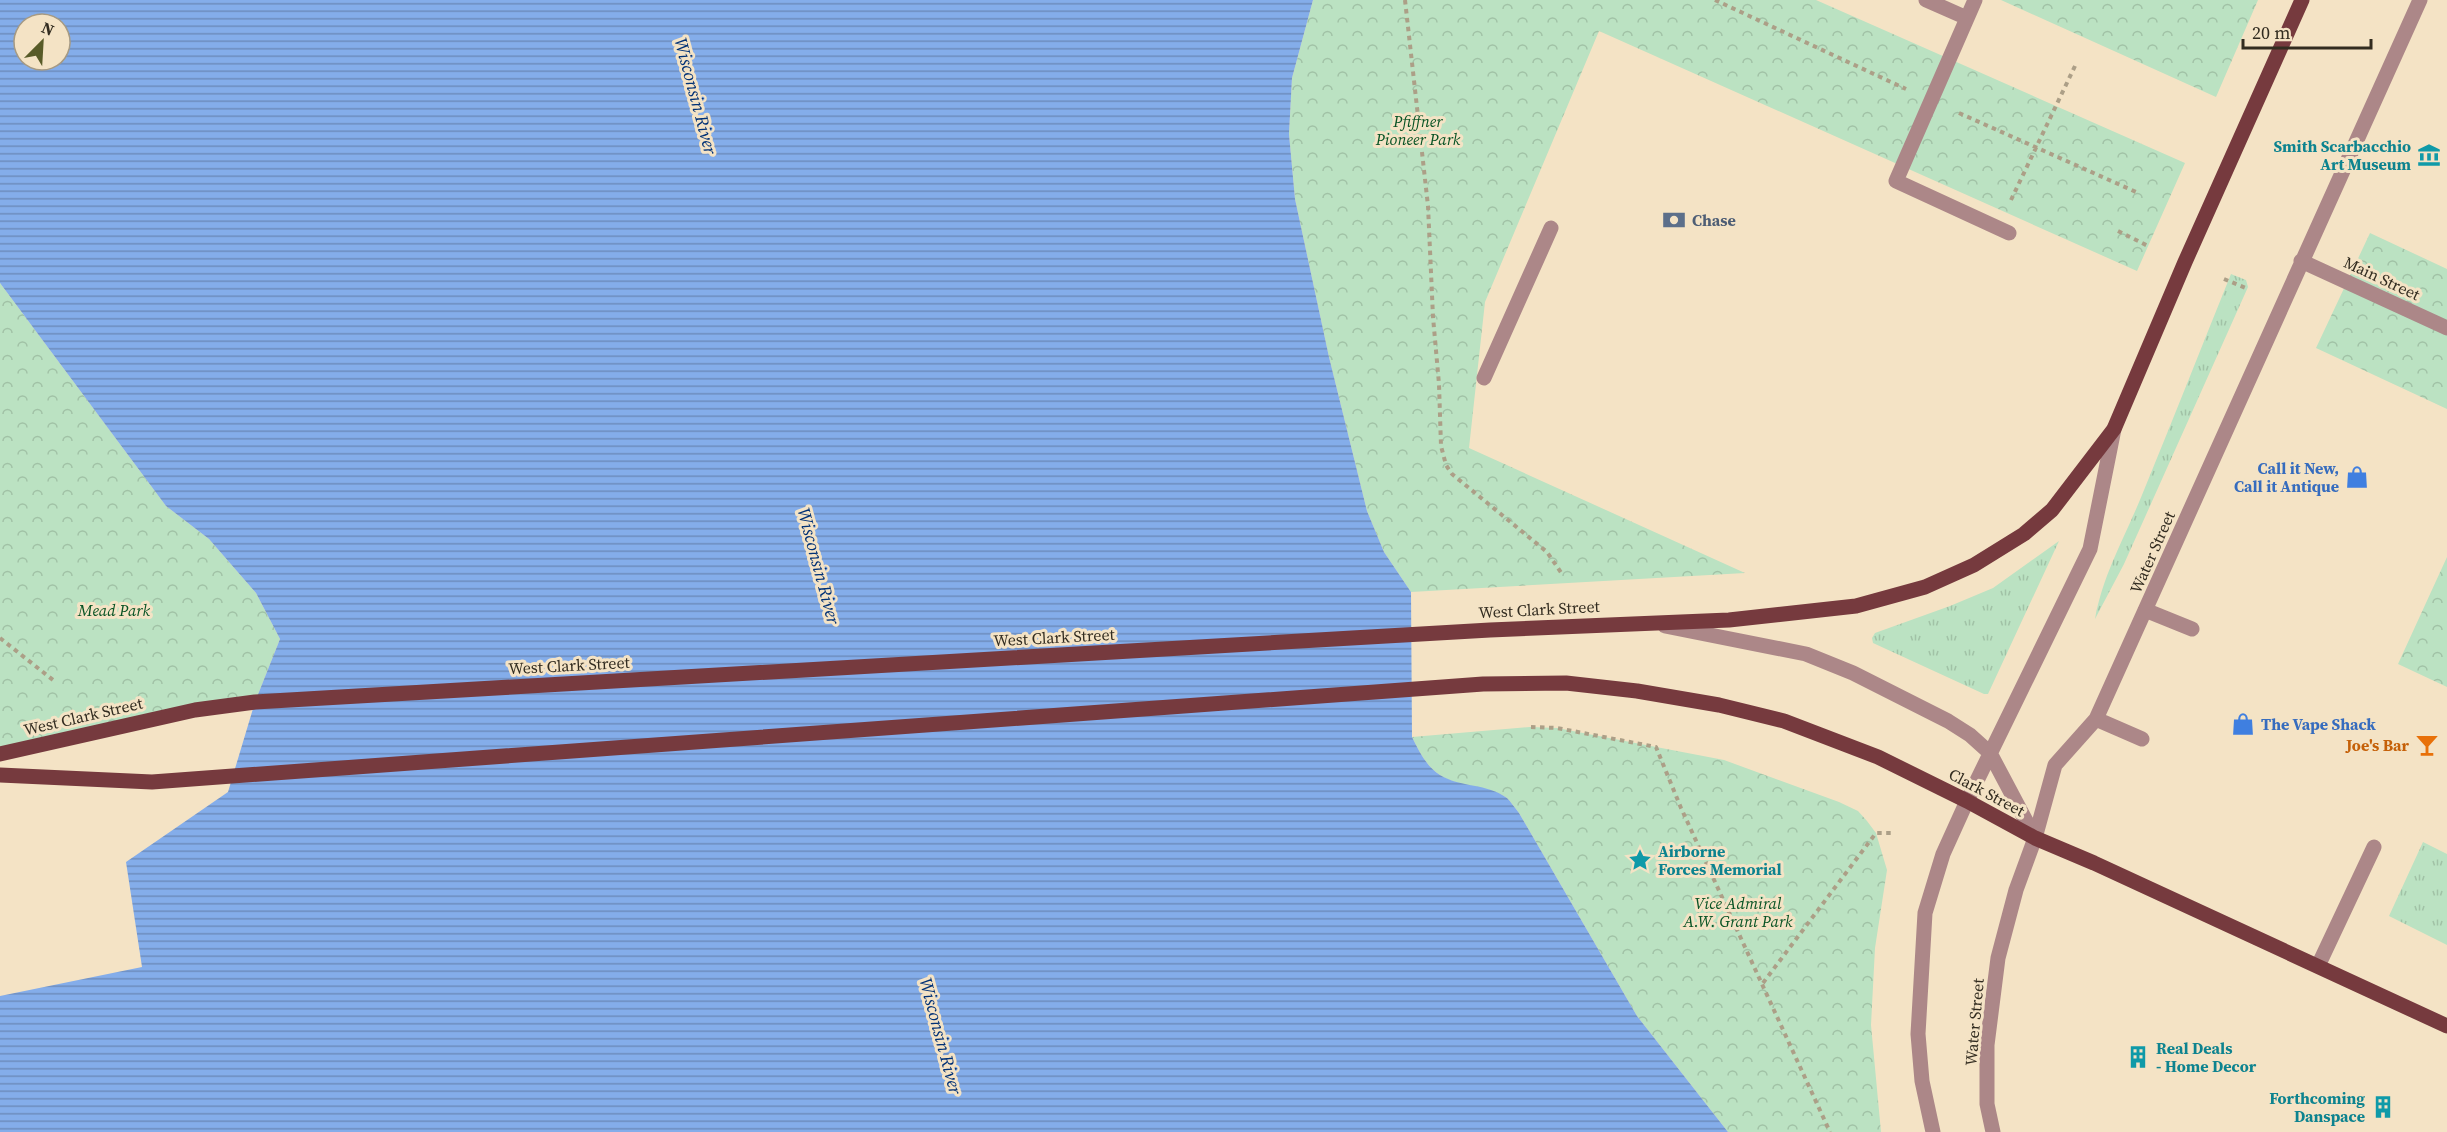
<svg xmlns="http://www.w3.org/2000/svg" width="2447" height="1132" font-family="'Source Serif 4',serif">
<defs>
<pattern id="grass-tufts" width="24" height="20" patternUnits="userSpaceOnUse" patternTransform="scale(1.5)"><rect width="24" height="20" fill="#bbe2c2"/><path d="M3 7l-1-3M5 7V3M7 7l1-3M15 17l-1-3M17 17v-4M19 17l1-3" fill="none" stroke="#a1c2a6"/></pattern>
<pattern id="park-crowns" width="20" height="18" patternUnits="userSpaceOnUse" patternTransform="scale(1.5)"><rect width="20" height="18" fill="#bbe2c2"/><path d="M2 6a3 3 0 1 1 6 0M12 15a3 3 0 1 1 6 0" fill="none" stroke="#a1c2a6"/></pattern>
<pattern id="water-rules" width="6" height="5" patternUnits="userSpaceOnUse" patternTransform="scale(1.5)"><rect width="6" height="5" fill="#84adea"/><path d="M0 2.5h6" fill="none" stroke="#6d8dbd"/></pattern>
</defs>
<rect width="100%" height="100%" fill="#f4e3c5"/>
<!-- grass -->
<path fill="url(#grass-tufts)" d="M 2231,274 L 2246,280 L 2248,287 L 2124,564 L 2095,619 C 2103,574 2125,537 2142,495 C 2172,422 2201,348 2231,274 Z
M 2059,541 L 1988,694 L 1984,694 L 1873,643 L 1872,638 L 1875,633 L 1950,606 L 1993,588 Z
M 2423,842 L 2447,854 L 2447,945 L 2389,916 Z"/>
<!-- park -->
<path fill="url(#park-crowns)" d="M 1313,0 L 1816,0 L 2185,163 L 2137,271 L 1599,31 L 1485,302 L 1469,448 L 1745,573 L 1411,592 L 1384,552 L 1367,511 L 1329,357 L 1295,199 L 1289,134 L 1292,78 Z
M 2001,0 L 2258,0 L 2216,97 Z
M 2370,233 L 2447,269 L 2447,409 L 2316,348 Z
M 0,283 L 166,506 L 209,539 L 256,593 L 280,639 L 255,702 L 0,754 Z
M 2447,557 L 2447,687 L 2398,664 Z
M 1530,727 L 1557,728 L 1724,760 L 1839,802 L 1858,811 L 1867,821 L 1876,833 L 1887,870 L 1875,948 L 1871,1025 L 1881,1132 L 1728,1132 L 1637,1016 L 1519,813 C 1515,808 1511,802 1507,798 C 1487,784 1461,789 1440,775 C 1426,766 1419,751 1412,737 Z"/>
<!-- water -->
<path fill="url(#water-rules)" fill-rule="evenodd" d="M 0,0 L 1313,0 L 1292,78 L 1289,134 L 1295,199 L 1329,357 L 1367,511 L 1384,552 L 1411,592 L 1412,737 C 1419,751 1426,766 1440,775 C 1461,788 1487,783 1507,798 C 1511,802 1515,808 1519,813 L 1637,1016 L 1728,1132 L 0,1132 L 0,996 L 142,967 L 126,862 L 228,792 L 255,702 L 280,639 L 256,593 L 209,539 L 166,506 L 0,283 ZM 24,24 L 60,24 L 60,60 L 24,60 Z"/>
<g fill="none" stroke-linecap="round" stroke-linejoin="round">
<!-- path -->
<path stroke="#ac9f87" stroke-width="4" stroke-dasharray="4.5 4.5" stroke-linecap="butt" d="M 1405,0 L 1428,206 L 1433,317 L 1439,384 L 1441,446 L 1446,465 L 1452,474 L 1547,552 L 1562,574
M 1715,0 L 1906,89
M 1959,113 L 2136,192
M 2011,200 L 2075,66
M 2118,231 L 2150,247
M 2224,279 L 2248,289
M 0,638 L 53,680
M 1531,727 L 1557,728 L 1656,747 L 1681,808 L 1830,1132
M 1763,983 L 1876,833 L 1894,833"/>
<!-- minor -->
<path stroke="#ac8788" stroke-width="15" d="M 1926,0 L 1967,18
M 1975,0 L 1896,181 L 2009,233
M 2301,261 L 2447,328
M 1484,378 L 1551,228
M 2145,610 L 2192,629
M 1665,626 L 1806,654 L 1853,673 L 1948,721 L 1970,735 L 1990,753 L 2035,838
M 2096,719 L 2142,739
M 2318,966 L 2374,847
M 1933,1132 L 1922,1081 L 1918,1034 L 1925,913 L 1943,854 L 1967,801 L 2090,549 L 2114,429
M 1993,1132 L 1987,1104 L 1987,1045 L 1998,958 L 2016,890 L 2035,838 L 2055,765 L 2096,719 L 2420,0"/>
<!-- major -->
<path stroke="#763a3e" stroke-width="15" d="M 0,754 L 195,710 L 255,702 L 1490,630 L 1729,620 L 1856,606 L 1925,587 L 1974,565 L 2024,534 L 2052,510 L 2114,429 L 2185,262 L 2302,0
M 0,775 L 152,782 L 1483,684 L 1566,683 L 1637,691 L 1719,705 L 1784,721 L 1878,757 L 1967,801 L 2035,838 L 2094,863 L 2447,1026"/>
</g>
<!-- icons -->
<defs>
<g id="museum-bare" transform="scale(1.8)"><path d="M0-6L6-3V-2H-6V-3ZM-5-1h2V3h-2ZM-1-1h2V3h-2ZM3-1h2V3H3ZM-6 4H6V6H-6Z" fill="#0f9aa8" stroke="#f4e3c5" stroke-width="2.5" paint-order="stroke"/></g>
<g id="bank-bare" transform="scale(1.8)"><path d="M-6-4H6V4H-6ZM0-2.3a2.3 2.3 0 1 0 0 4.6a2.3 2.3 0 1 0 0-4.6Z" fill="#5c6f8a" stroke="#f4e3c5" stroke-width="2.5" paint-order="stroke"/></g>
<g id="shop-bare" transform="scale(1.8)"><path d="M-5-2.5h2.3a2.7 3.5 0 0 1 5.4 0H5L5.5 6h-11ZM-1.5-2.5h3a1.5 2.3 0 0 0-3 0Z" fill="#3f7fe0" stroke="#f4e3c5" stroke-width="2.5" paint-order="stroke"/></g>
<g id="bar-bare" transform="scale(1.8)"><path d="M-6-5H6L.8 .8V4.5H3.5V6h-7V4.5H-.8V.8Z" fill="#e8710a" stroke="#f4e3c5" stroke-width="2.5" paint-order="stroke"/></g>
<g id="sight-bare" transform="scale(1.8)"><path d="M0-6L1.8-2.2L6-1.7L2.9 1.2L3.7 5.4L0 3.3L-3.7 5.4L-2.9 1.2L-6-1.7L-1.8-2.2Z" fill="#0f9aa8" stroke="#f4e3c5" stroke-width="2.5" paint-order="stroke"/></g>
<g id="building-bare" transform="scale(1.8)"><path d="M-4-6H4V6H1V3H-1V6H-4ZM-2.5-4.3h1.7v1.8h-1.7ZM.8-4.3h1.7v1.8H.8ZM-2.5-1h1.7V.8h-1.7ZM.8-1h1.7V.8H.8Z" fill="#0f9aa8" stroke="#f4e3c5" stroke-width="2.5" paint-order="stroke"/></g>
</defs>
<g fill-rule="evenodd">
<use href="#museum-bare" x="2429" y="155"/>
<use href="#bank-bare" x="1674" y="220"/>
<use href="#shop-bare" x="2357" y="477"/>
<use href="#shop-bare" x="2243" y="724"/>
<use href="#bar-bare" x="2427" y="745"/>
<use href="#sight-bare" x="1640" y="860"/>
<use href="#building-bare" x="2138" y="1057"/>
<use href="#building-bare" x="2383" y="1107"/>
</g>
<g text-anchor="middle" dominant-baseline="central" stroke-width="6" stroke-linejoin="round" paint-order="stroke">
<!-- park labels -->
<g font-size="16" font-style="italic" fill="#075324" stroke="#f4e3c5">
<text x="1418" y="121">Pfiffner<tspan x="1418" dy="18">Pioneer Park</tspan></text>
<text x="114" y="610">Mead Park</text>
<text x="1738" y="903">Vice Admiral<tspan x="1738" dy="18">A.W. Grant Park</tspan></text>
</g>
<!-- culture labels -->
<g font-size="16" font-weight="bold" fill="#0d838f" stroke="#f4e3c5" text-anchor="end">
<text x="2411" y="146">Smith Scarbacchio<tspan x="2411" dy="18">Art Museum</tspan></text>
<text x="1658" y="851" text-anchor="start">Airborne<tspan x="1658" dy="18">Forces Memorial</tspan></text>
<text x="2156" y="1048" text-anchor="start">Real Deals<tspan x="2156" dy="18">- Home Decor</tspan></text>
<text x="2365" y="1098">Forthcoming<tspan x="2365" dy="18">Danspace</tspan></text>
</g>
<!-- service labels -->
<g font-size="16" font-weight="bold" fill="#4e5e75" stroke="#f4e3c5" text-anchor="start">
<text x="1692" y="220">Chase</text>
</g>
<!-- street labels -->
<g font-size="16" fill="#322c20" stroke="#f4e3c5">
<text transform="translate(2382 278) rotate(25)">Main Street</text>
<text transform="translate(2152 552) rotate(-66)">Water Street</text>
<text transform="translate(1539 609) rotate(-3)">West Clark Street</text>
<text transform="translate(1054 637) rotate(-3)">West Clark Street</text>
<text transform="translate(569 665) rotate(-3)">West Clark Street</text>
<text transform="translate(83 716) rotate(-13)">West Clark Street</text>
<text transform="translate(1987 792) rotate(28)">Clark Street</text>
<text transform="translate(1974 1022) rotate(-85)">Water Street</text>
</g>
<!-- shop labels -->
<g font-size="16" font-weight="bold" fill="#366cbe" stroke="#f4e3c5" text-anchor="end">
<text x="2339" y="468">Call it New,<tspan x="2339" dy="18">Call it Antique</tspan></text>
<text x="2261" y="724" text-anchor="start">The Vape Shack</text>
</g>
<!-- food labels -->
<g font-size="16" font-weight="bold" fill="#c56008" stroke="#f4e3c5" text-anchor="end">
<text x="2409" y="745">Joe's Bar</text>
</g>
<!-- water labels -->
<g font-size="18" font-style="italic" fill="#003176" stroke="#f4e3c5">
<text transform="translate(696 96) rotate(75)">Wisconsin River</text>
<text transform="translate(819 566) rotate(75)">Wisconsin River</text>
<text transform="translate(941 1036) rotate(75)">Wisconsin River</text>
</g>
</g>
<!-- north arrow -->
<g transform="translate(42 42) rotate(24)"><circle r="28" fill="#f4e3c5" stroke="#a69a83" stroke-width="1.5"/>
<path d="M0-4.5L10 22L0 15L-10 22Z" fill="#585b28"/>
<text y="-9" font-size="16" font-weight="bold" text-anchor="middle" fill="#322c20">N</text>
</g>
<!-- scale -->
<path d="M2243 39v9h128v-9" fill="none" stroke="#322c20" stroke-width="3"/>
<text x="2252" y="39" font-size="18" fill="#322c20" stroke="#f4e3c5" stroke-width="4.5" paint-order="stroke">20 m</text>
</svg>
